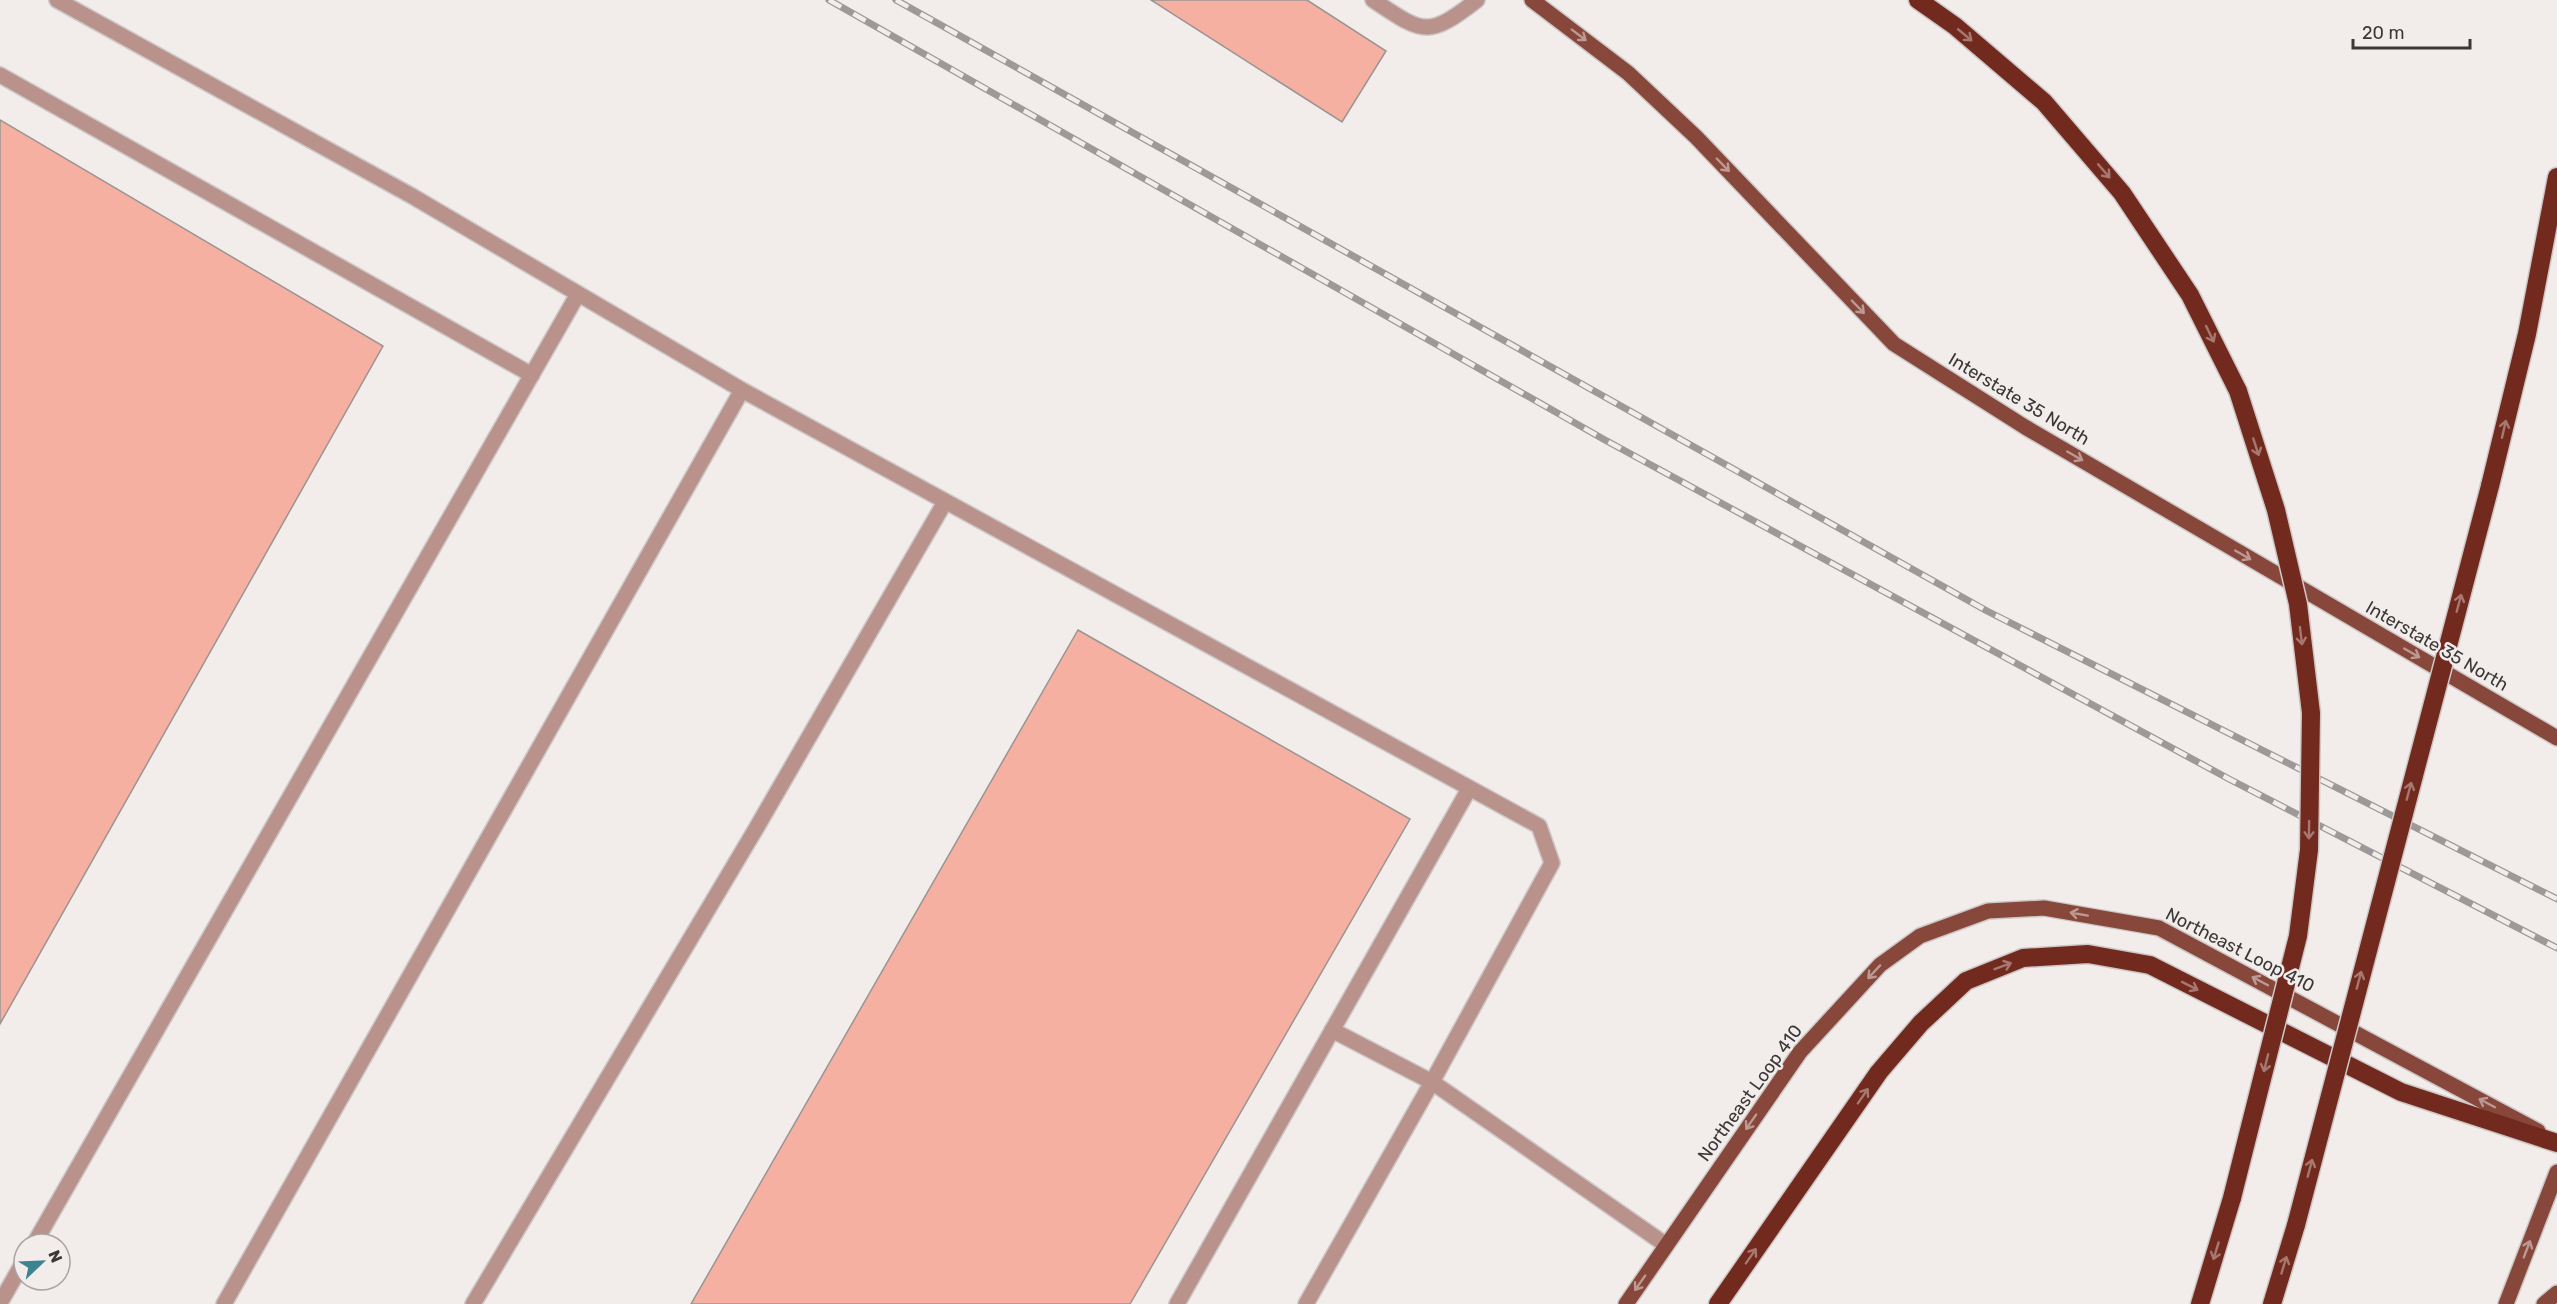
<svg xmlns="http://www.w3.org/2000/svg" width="2557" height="1304" font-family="Rubik,sans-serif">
<rect width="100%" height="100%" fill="#f2eceb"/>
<!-- building -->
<path fill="#f5b0a2" stroke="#9a9493" stroke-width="1.5" d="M 1151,0 L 1307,0 L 1386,51 L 1342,122 Z
M 0,120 L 383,346 L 0,1024 Z
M 1078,630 L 1410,819 L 1130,1304 L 691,1304 Z"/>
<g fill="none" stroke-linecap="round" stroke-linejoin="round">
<!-- minor casing -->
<g stroke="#cdc8c7" stroke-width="18">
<path id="minor" d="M 57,0 L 412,196 L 742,390
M 1373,0 C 1423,33 1427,39 1477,0
M 0,75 L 532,375
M 34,1244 L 578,294
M 0,1303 L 24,1261
M 224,1304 L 742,390 L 1539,826 L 1552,863 L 1432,1082 L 1666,1245
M 473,1304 L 754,832 L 945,502
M 1177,1304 L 1469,789
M 1306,1304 L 1432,1082 L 1332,1030"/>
</g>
<!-- major casing -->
<g stroke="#cdc8c7" stroke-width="18">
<path id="major" d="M 1532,0 L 1628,73 L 1696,137 L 1894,344 L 2025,427 L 2557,738
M 1626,1304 L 1800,1052 L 1880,965 L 1920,936 L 1988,911 L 2044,908 L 2159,928 L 2538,1131
M 2506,1304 L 2557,1172
M 2544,1304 L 2557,1293"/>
</g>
<!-- highway casing -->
<g stroke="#cdc8c7" stroke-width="21">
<path id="highway" d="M 1918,0 L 1955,26 L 2044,102 L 2122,193 L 2190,295 L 2238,391
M 2490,486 L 2527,334 L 2557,177
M 1718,1304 L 1879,1072 L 1921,1023 L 1966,981 L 2023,958 L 2088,954 L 2150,965 L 2401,1092 L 2557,1143
M 2200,1304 L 2232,1198
M 2272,1304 L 2296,1225"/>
</g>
<!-- minor -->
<use href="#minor" stroke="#b9938b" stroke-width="15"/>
<!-- major -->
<use href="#major" stroke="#87473b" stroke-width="15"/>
<!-- highway -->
<use href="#highway" stroke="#732a1e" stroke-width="18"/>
<!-- rail casing -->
<g stroke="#9d9998" stroke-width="7">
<path id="rail" d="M 829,0 L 1605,440 L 2229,779 L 2557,948
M 896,0 L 1987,611 L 2557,899"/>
</g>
<!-- rail -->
<use href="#rail" stroke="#f2eceb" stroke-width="4.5" stroke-dasharray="14" stroke-linecap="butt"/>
<!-- highway-bridge casing -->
<g stroke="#cdc8c7" stroke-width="21" stroke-linecap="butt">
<path id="highway-bridge" d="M 2232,1198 L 2298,936 L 2309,850 L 2311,713 L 2298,604 L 2276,510 L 2238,391
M 2296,1225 L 2490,486"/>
</g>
<!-- highway-bridge -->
<use href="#highway-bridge" stroke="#732a1e" stroke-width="18"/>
</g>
<!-- one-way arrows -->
<defs><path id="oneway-shaft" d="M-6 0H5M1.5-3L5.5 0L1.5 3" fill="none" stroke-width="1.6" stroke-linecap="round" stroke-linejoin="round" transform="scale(1.5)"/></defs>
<g stroke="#bc9a93">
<use href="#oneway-shaft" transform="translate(1579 35) rotate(37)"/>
<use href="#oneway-shaft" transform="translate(1723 165) rotate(46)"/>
<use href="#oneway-shaft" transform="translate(1858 307) rotate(46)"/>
<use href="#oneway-shaft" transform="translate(2075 456) rotate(30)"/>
<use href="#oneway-shaft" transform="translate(2243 555) rotate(30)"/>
<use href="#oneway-shaft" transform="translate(2412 653) rotate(30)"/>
<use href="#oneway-shaft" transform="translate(2079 914) rotate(-170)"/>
<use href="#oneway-shaft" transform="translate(1874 972) rotate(133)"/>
<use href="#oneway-shaft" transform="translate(2260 981) rotate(-152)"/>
<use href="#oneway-shaft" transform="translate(2487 1103) rotate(-152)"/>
<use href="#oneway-shaft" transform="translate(1751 1122) rotate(125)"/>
<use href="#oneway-shaft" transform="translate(2527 1249) rotate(-69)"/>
<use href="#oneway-shaft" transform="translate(1640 1283) rotate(125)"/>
</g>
<g stroke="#a67870">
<use href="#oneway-shaft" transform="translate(1965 35) rotate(40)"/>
<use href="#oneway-shaft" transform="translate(2104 171) rotate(49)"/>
<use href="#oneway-shaft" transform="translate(2210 334) rotate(64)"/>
<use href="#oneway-shaft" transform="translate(2504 429) rotate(-77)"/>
<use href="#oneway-shaft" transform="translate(2256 447) rotate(72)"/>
<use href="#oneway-shaft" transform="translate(2459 603) rotate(-75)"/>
<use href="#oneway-shaft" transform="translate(2301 636) rotate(83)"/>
<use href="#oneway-shaft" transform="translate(2409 791) rotate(-75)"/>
<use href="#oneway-shaft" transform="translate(2309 830) rotate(91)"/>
<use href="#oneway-shaft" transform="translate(2003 966) rotate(-21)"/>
<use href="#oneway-shaft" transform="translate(2359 980) rotate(-75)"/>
<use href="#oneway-shaft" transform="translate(2190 986) rotate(27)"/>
<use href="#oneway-shaft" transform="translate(2266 1063) rotate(104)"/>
<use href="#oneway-shaft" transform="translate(1863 1096) rotate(-55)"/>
<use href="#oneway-shaft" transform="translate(2310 1168) rotate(-75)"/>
<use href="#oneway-shaft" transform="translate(2216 1251) rotate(107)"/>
<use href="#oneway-shaft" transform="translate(1751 1256) rotate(-55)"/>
<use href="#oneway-shaft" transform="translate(2284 1265) rotate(-73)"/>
</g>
<g text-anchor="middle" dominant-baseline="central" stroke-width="5" stroke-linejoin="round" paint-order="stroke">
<!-- street labels -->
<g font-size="18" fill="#3a3737" stroke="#f2eceb">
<text transform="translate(2019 399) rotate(31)">Interstate 35 North</text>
<text transform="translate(2437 646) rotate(30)">Interstate 35 North</text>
<text transform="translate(2240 950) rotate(27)">Northeast Loop 410</text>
<text transform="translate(1750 1093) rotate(-54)">Northeast Loop 410</text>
</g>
</g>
<!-- north arrow -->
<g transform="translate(42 1262) rotate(67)"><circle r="28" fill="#f2eceb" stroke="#a8a4a3" stroke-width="1.5"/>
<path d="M0-4.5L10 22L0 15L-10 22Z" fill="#3e8390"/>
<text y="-9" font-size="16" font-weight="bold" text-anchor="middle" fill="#3a3737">N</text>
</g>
<!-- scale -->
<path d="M2353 39v9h117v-9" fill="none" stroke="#3a3737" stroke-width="3"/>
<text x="2362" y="39" font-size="18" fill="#3a3737" stroke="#f2eceb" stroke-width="4.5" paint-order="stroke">20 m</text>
</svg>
